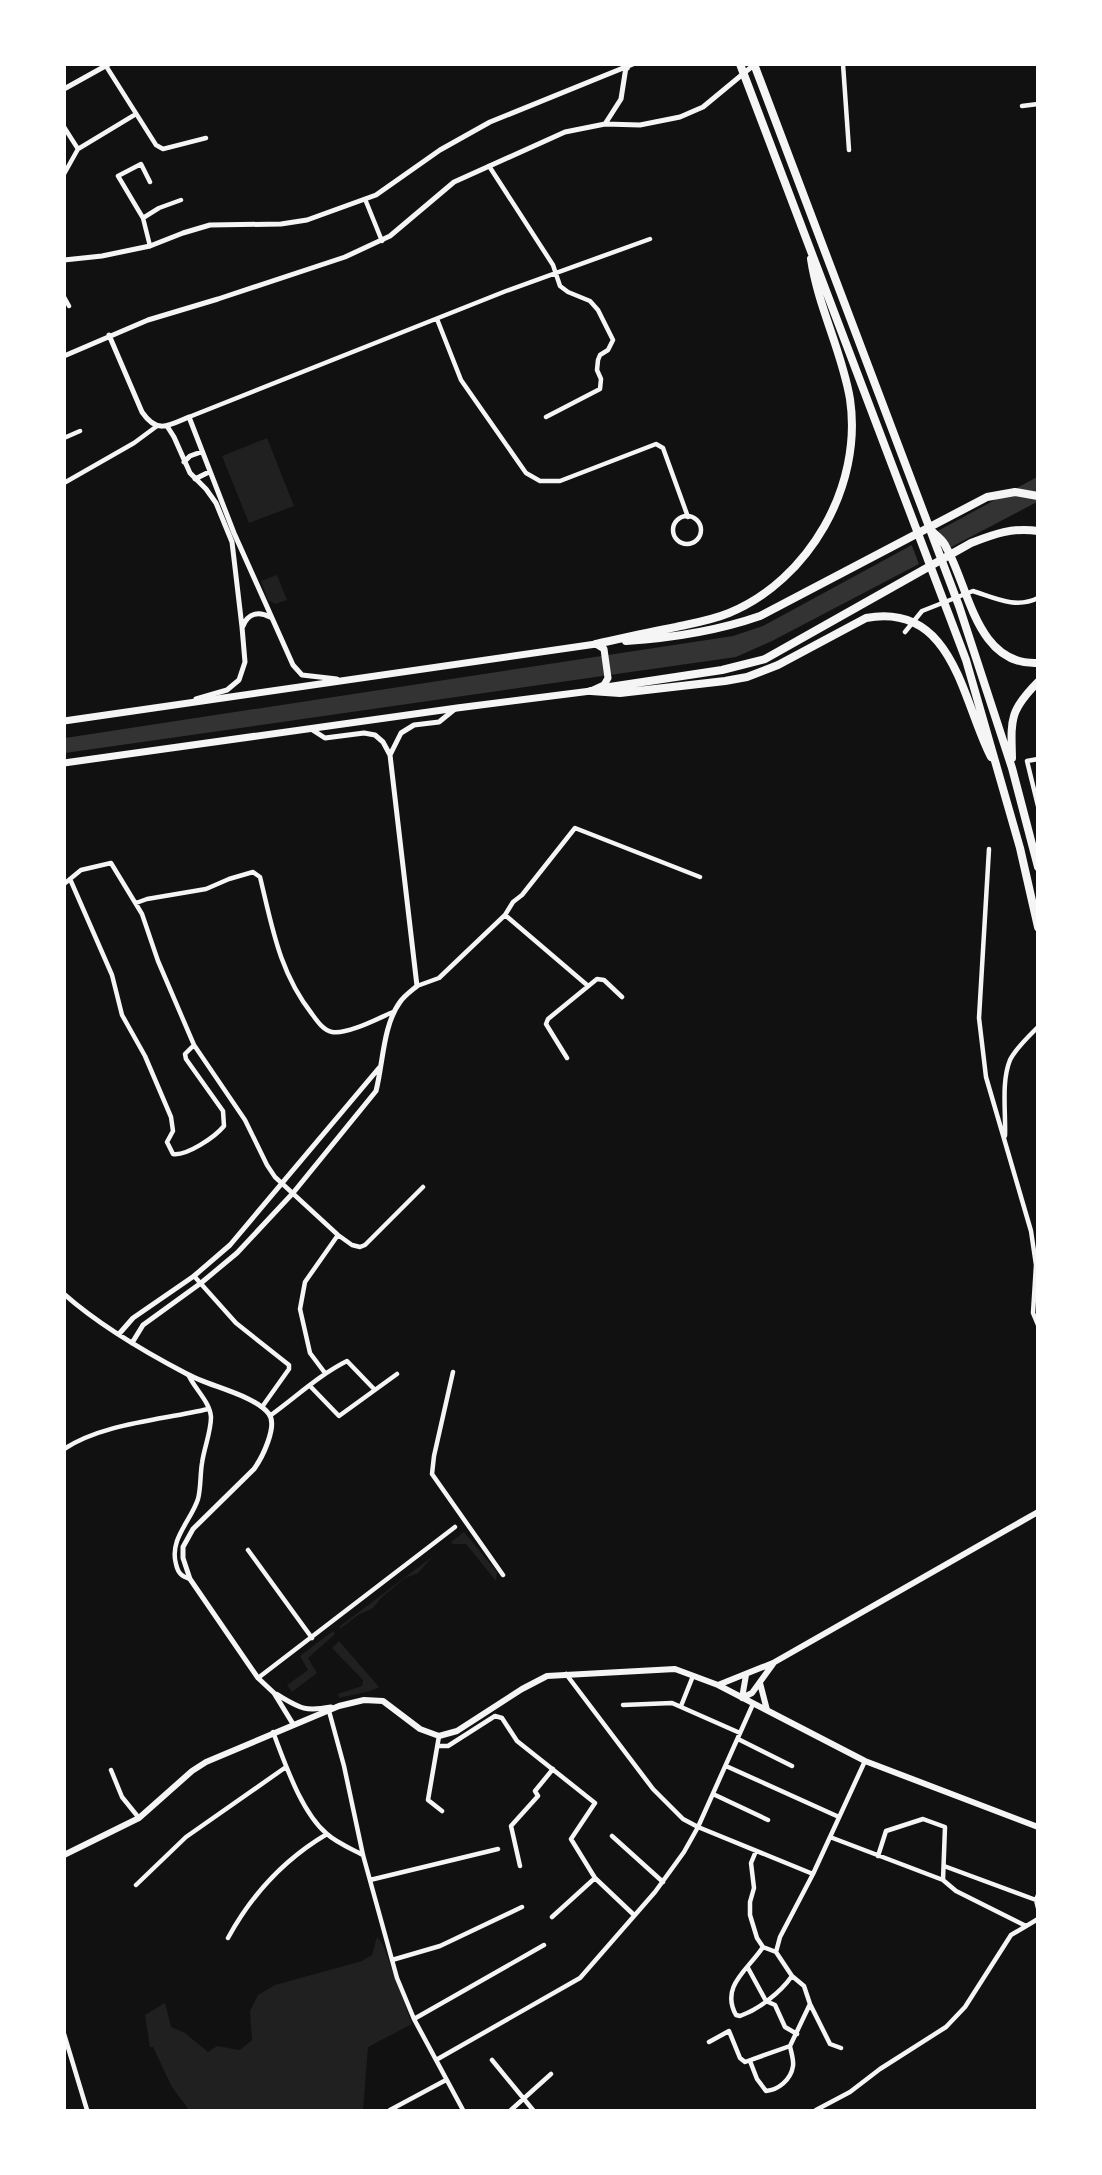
<svg xmlns="http://www.w3.org/2000/svg" width="1102" height="2175" font-family="'Fira Sans Condensed',sans-serif">
<rect width="100%" height="100%" fill="#111"/>
<!-- green -->
<path fill="#202020" d="M 267,438 L 294,506 L 249,523 L 222,456 Z
M 277,575 L 287,600 L 275,604 L 268,600 L 261,581 Z
M 464,1532 L 497,1572 L 496,1581 L 466,1544 L 453,1544 L 451,1542 Z
M 432,1557 L 418,1573 L 405,1578 L 382,1597 L 373,1608 L 358,1615 L 341,1628 L 339,1627 Z
M 333,1631 L 335,1634 L 308,1658 L 317,1673 L 292,1692 L 287,1685 L 308,1670 L 300,1656 Z
M 339,1641 L 379,1687 C 372,1692 350,1695 339,1698 L 338,1694 L 362,1686 L 363,1680 L 332,1648 Z
M 377,1937 L 383,1945 L 412,2024 L 368,2047 L 363,2110 L 189,2110 L 172,2087 L 153,2047 L 150,2047 L 145,2015 L 165,2003 L 171,2027 L 185,2033 L 208,2052 L 217,2046 L 240,2050 L 252,2040 L 250,2011 L 258,1995 L 275,1985 L 362,1961 L 372,1955 Z"/>
<!-- water -->
<path fill="#333" d="M 1037,477 L 1037,502 L 772,641 L 736,657 L 65,753 L 65,738 L 733,636 L 763,626 Z"/>
<!-- pier -->
<path fill="#111" d="M 933,531 L 942,555 L 920,567 L 911,543 Z"/>
<g fill="none" stroke-linecap="round" stroke-linejoin="round">
<!-- minor -->
<path stroke="#f5f5f5" stroke-width="4.5" d="M 843,64 L 849,150
M 106,66 L 156,145 L 163,149 L 206,138
M 1022,106 L 1038,104
M 64,127 L 78,149
M 489,166 L 553,265 L 560,286 L 568,292 L 590,301 L 598,310 L 613,340 L 608,350 L 600,355 L 598,360 L 597,370 L 601,379 L 600,389 L 546,417
M 64,174 L 78,149 L 136,114
M 365,199 L 382,241
M 143,218 L 159,208 L 181,200
M 150,246 L 143,218 L 118,176 L 141,164 L 150,182
M 64,297 L 69,306
M 437,319 L 461,380 L 526,473 L 540,481 L 560,481 L 656,444 L 663,448 L 688,517
M 189,417 L 506,291 L 650,239
M 64,438 L 80,431
M 64,483 L 134,443 L 157,426
M673 530a14 14 0 1 1 28 0a14 14 0 1 1-28 0Z
M 905,632 L 922,611 L 973,591 C 995,598 1016,609 1038,598
M 1038,759 L 1027,761 L 1038,806
M 989,849 L 979,1018 L 986,1077 L 1031,1231 L 1036,1265 L 1033,1313 L 1038,1325
M 70,879 L 112,975 L 122,1015 L 145,1056 L 171,1117 L 173,1131 L 167,1142 L 173,1154 C 187,1156 215,1137 224,1126 L 223,1111 L 186,1059 L 185,1054 L 194,1045
M 64,884 L 81,870 L 111,863 L 142,914 L 158,961 L 194,1045 L 245,1120 L 267,1165 L 275,1177 L 338,1235 L 352,1245 L 360,1247 L 365,1245 L 423,1187
M 136,903 L 147,899 L 206,889 L 229,879 L 253,872 L 260,877 C 272,926 279,972 312,1014 C 317,1021 323,1030 332,1032 C 347,1035 379,1018 393,1012
M 505,915 L 587,985
M 417,986 L 439,978 L 505,915 L 513,902 L 522,895 L 575,828 L 700,877
M 567,1058 L 546,1024 L 548,1019 L 597,979 L 604,980 L 622,997
M 1005,1136 C 1006,1113 1001,1082 1010,1060 C 1016,1048 1028,1037 1038,1027
M 194,1276 L 236,1323 L 289,1365 L 289,1369 L 262,1407
M 453,1372 L 434,1456 L 432,1474 L 503,1575
M 325,1373 L 310,1353 L 300,1309 L 305,1282 L 338,1235
M 189,1376 C 195,1389 210,1402 211,1417 C 211,1432 204,1448 202,1463 C 200,1475 201,1488 198,1499 C 191,1521 169,1539 176,1564 C 178,1573 181,1576 190,1579
M 310,1386 L 339,1416 L 397,1374
M 271,1415 C 296,1397 319,1375 347,1361 L 374,1389
M 64,1449 C 104,1423 162,1420 208,1409
M 248,1550 L 312,1638
M 566,1674 L 653,1789 L 683,1819 L 698,1827 L 813,1874 L 865,1761
M 258,1678 L 455,1527
M 623,1705 L 672,1703 L 740,1733
M 681,1706 L 693,1676
M 329,1711 L 344,1766 L 363,1855 L 397,1978 L 414,2019 L 463,2110
M 273,1732 C 285,1763 301,1812 327,1834 C 337,1843 352,1849 363,1855
M 439,1736 L 428,1800 L 442,1811
M 738,1739 L 792,1766
M 439,1746 L 448,1746 L 495,1716 L 502,1718 L 517,1741 L 595,1803 L 571,1839 L 595,1878
M 726,1766 L 839,1817
M 111,1770 L 122,1797 L 139,1818
M 713,1794 L 768,1820
M 612,1836 L 663,1882
M 830,1837 L 943,1880 L 945,1827 L 923,1819 L 886,1831 L 878,1856
M 756,1851 L 751,1863 L 754,1888 L 750,1902 L 750,1915 L 757,1938 L 763,1947 L 776,1952
M 520,1866 L 511,1826 L 538,1796 L 535,1791 L 553,1769
M 944,1866 L 1036,1900
M 370,1880 L 498,1849
M 943,1880 L 956,1891 L 1026,1926
M 136,1885 L 186,1837 L 286,1767
M 1038,1895 L 1036,1900 L 1038,1908
M 552,1917 L 595,1878 L 634,1915
M 228,1938 C 252,1894 283,1860 327,1834
M 763,1947 C 748,1970 720,1986 736,2015 L 740,2016 C 759,2009 780,1993 792,1976
M 392,1960 L 440,1946 L 522,1907
M 748,1968 L 766,2001 L 775,2005 L 785,2027 L 797,2034
M 810,2004 L 830,2044 L 841,2048
M 414,2019 L 544,1945
M 64,2034 L 87,2110
M 709,2042 L 729,2031 L 740,2058 L 745,2062 L 790,2046 L 810,2004 L 804,1986 L 792,1976 L 776,1952 L 780,1937 L 813,1874
M 436,2060 L 580,1978 L 655,1892 L 684,1852 L 698,1827 L 753,1704
M 492,2060 L 533,2110
M 750,2061 L 757,2079 L 766,2091 C 778,2090 791,2080 793,2066 C 794,2060 791,2052 790,2046
M 390,2110 L 446,2080
M 511,2110 L 551,2074
M 816,2110 L 850,2092 L 880,2069 L 946,2027 L 965,2007 L 1011,1935 L 1038,1919"/>
<!-- tertiary -->
<path stroke="#f5f5f5" stroke-width="5" d="M 64,89 L 109,64
M 605,124 L 621,99 L 626,67
M 64,260 L 102,256 L 150,246 L 183,233 L 210,225 L 281,224 L 307,220 L 376,195 L 440,150 L 490,122 L 633,64
M 109,335 L 142,412 C 157,434 168,426 189,417 L 234,533 L 293,665 L 302,675 L 337,679
M 64,356 L 148,320 L 218,299 L 345,257 L 390,236 L 454,182 L 565,132 L 605,124 L 640,125 L 680,117 L 703,107 L 755,64
M 167,426 L 174,437 L 190,473 L 206,489 L 216,503 L 232,542 L 242,627 L 245,662 L 239,680 L 227,690 L 196,699
M 184,462 L 190,456 L 201,452
M 195,479 L 209,472
M 243,626 C 248,613 259,611 270,617
M 390,755 L 401,733 L 414,725 L 439,722 L 455,709
M 64,1294 C 100,1326 145,1352 187,1374 C 208,1386 255,1395 269,1414 C 278,1426 262,1458 254,1469 L 193,1529 L 183,1547 L 183,1558 L 190,1579 L 258,1678 L 274,1693 L 293,1724
M 119,1334 L 133,1318 L 194,1276 L 230,1245 L 379,1068
M 132,1343 L 143,1325 L 201,1283 L 237,1253 L 293,1193 L 376,1091 C 383,1064 383,1025 400,1002 C 404,996 411,991 417,986 L 390,755 L 383,742 L 375,735 L 364,733 L 325,738 L 311,729
M 276,1694 C 300,1708 303,1712 331,1707"/>
<!-- secondary -->
<path stroke="#f5f5f5" stroke-width="6" d="M 760,1683 L 767,1710
M 718,1685 L 773,1663 L 1038,1512
M 742,1698 L 752,1693 L 773,1664
M 742,1698 L 746,1675
M 64,1855 L 139,1818 L 192,1771 L 206,1762 L 339,1706 L 364,1700 L 383,1701 L 420,1729 L 439,1736 L 457,1731 L 522,1689 L 547,1676 L 675,1669 L 718,1685 L 865,1761 L 1038,1827"/>
<!-- primary -->
<path stroke="#f5f5f5" stroke-width="7" d="M 64,721 L 596,644 L 604,649 L 608,678 L 604,685 L 591,691 L 457,708 L 64,763"/>
<!-- motorway -->
<path stroke="#f5f5f5" stroke-width="8" d="M 625,64 L 626,67
M 740,64 L 966,660 L 1020,848 L 1038,927
M 754,64 L 959,606 L 1012,768 L 1038,867
M 934,533 C 938,537 944,541 946,547 C 969,587 976,666 1038,663
M 626,641 C 672,638 717,631 760,616 L 987,497 L 1015,492 L 1038,496
M 596,644 C 623,638 649,632 676,627 C 694,623 712,620 729,613 C 809,580 863,486 850,399 C 842,351 818,307 811,259
M 603,688 L 722,670 L 765,659 L 971,543 C 994,534 1013,527 1038,531
M 591,691 L 620,693 L 725,681 L 747,677 L 778,665 L 866,618 C 954,602 962,701 991,757
M 1012,758 C 1011,720 1009,711 1038,682"/>
</g>
<!-- border -->
<rect width="1102" height="2175" fill="none" stroke="#ffffff" stroke-width="132"/>
</svg>
